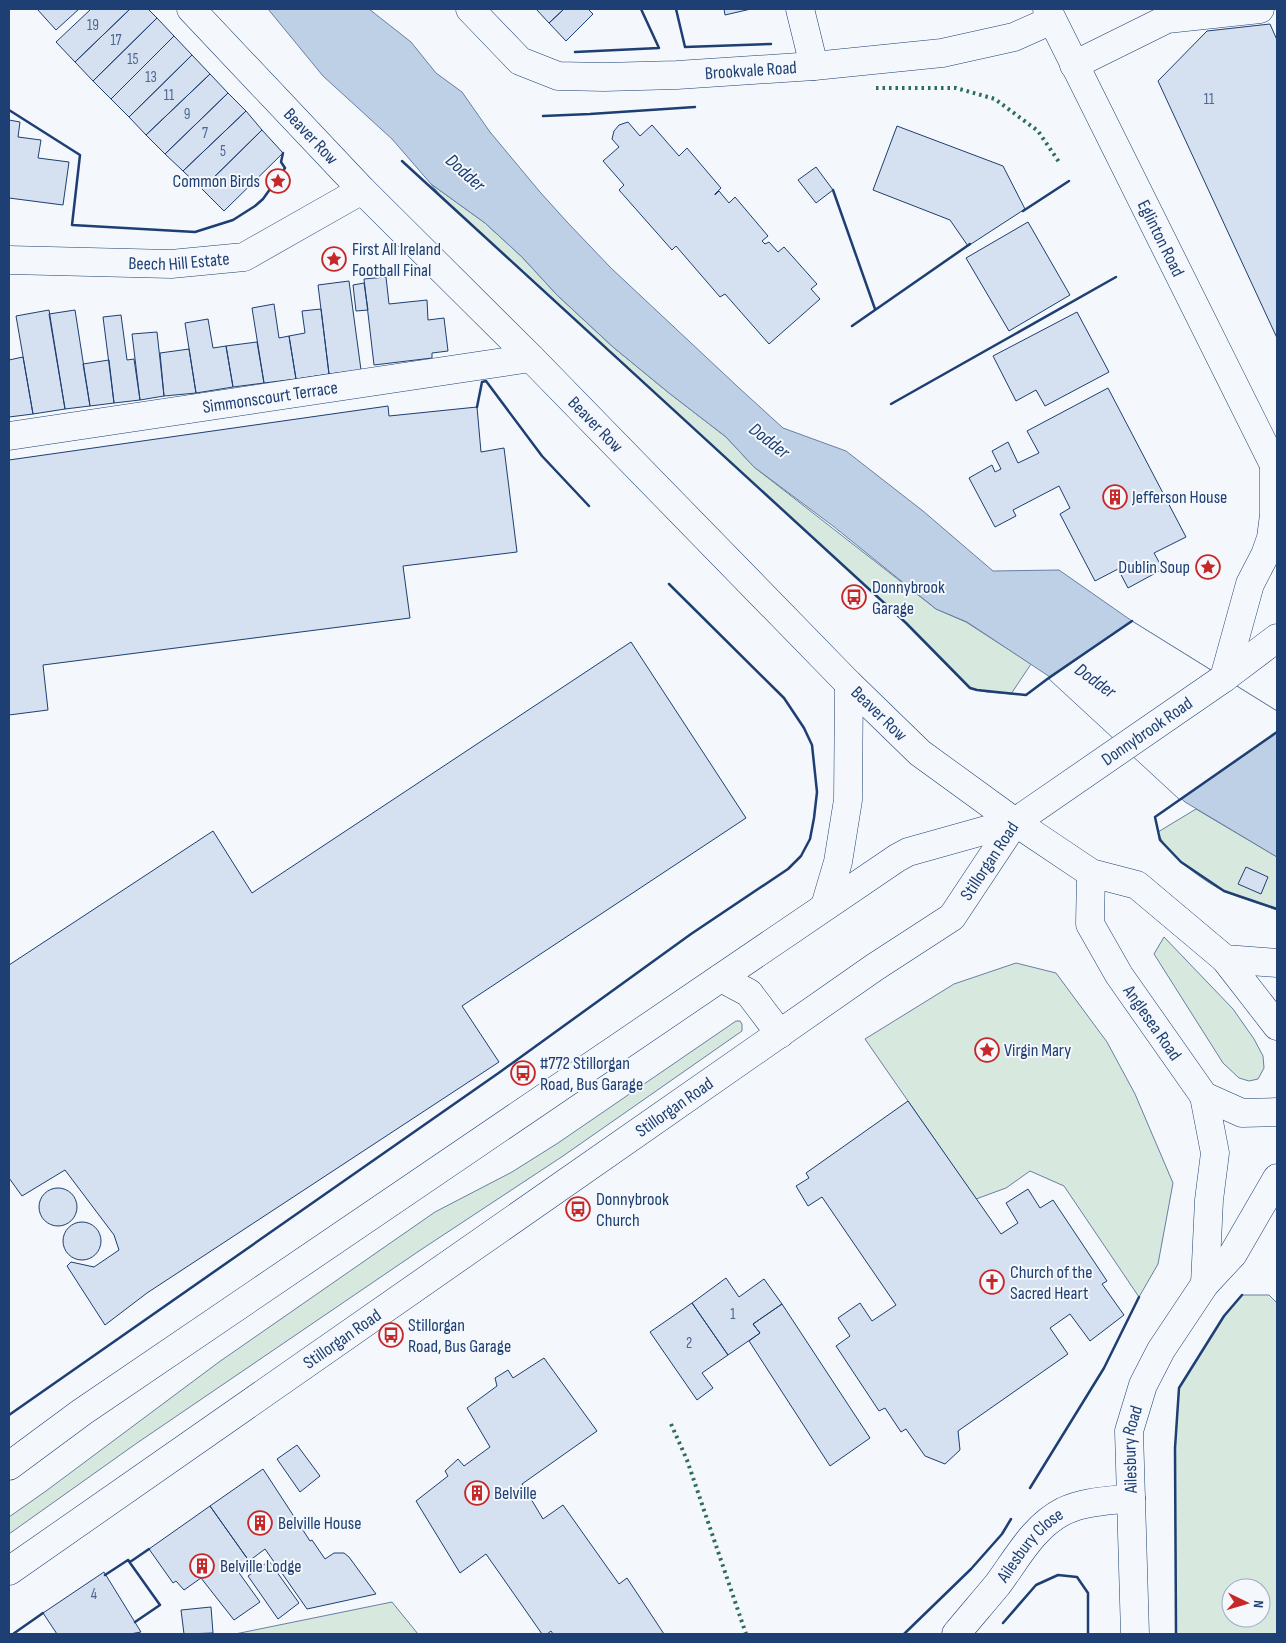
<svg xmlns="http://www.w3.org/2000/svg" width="1286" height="1643" font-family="'Sofia Sans Condensed',sans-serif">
<rect width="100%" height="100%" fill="#f4f7fb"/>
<!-- green -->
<path fill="#d7e8df" stroke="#687fa3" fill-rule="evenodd" d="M 431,184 L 485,223 L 522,257 L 557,295 L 613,347 L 669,393 L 726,437 L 754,467 L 936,609 L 966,622 L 1031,664 L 1011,694 C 995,692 976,694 964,683 L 906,623 L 439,194 Z
M 1196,809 L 1277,857 L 1277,910 C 1260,904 1243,899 1226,892 C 1207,884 1163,852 1158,832 Z
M 1164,937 L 1233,1009 L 1254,1039 L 1263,1056 L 1264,1068 L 1258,1079 L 1249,1081 L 1239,1078 L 1223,1063 L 1154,954 Z
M 1016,963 L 1056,973 L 1107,1042 L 1135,1094 L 1173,1183 L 1158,1264 L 1139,1297 L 1064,1186 L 1030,1171 L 1006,1188 L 976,1199 L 865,1039 L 954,984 Z
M 736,1021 L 740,1021 L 742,1024 L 742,1031 L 563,1156 L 419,1251 L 137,1443 L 9,1534 L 9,1517 L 46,1491 L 219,1362 L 435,1212 L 512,1172 L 558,1143 Z
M 1242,1295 L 1269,1295 L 1277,1303 L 1277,1634 L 1176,1634 L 1175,1448 L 1179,1388 L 1224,1316 ZM 1231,1588 L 1261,1588 L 1261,1618 L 1231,1618 Z
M 392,1602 L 418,1634 L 235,1634 Z"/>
<!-- water -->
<path fill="#bed0e5" stroke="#687fa3" d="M 268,9 L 369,9 L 411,42 L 436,73 L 462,92 L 490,132 L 540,192 L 568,223 L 611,268 L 738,387 L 783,428 L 846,451 L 923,511 L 993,571 L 1059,570 L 1132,621 L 1277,711 L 1277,857 L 1185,802 L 1050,677 L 967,622 L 936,609 L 833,526 L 754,467 L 726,437 L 669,393 L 613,347 L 557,295 L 522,257 L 485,223 L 431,184 L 392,139 L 323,76 Z"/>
<!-- pier -->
<path fill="#f4f7fb" stroke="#687fa3" d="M 1132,621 L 1277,711 L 1277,732 L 1180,800 L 1049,679 Z"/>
<!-- building -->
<path fill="#d5e0f0" stroke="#1d3f73" d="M 37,9 L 79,9 L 56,30 Z
M 91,9 L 130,9 L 75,62 L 56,42 Z
M 130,9 L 148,9 L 157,18 L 93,81 L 75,62 Z
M 536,9 L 564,9 L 549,23 Z
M 564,9 L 588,9 L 593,14 L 566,41 L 549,23 Z
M 724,9 L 751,9 L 725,15 Z
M 157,18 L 174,36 L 111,99 L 93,81 Z
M 1270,24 L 1277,40 L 1277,338 L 1158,81 L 1207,31 Z
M 174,36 L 192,55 L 129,117 L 111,99 Z
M 192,55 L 210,74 L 146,135 L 129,117 Z
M 210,74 L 228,93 L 165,154 L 146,135 Z
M 228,93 L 246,111 L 183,171 L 165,154 Z
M 246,111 L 262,130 L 202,189 L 183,171 Z
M 9,120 L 20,122 L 18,137 L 41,140 L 38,158 L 69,162 L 63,205 L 9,198 Z
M 628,122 L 640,136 L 652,125 L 679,156 L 687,148 L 721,188 L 715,194 L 715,195 L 719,191 L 729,203 L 735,197 L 768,236 L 762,241 L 765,244 L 769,242 L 778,252 L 784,247 L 817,284 L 811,289 L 820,299 L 769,344 L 725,294 L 720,297 L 676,246 L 672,250 L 619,190 L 624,185 L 603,161 L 619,147 L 612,139 L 614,131 L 619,125 Z
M 897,126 L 1003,166 L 1025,209 L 968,246 L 950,220 L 873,190 Z
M 262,130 L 283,153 L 224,211 L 202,189 Z
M 816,167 L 833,190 L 816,203 L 798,180 Z
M 1028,222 L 1070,295 L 1009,331 L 966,258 Z
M 386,277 L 389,304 L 427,300 L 428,320 L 444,318 L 448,351 L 432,353 L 432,358 L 374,365 L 364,279 Z
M 349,281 L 361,370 L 329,374 L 318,285 Z
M 364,283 L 368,310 L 356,311 L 353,285 Z
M 274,304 L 279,338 L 289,336 L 296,379 L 264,383 L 252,308 Z
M 321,309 L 329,374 L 296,379 L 289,336 L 305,333 L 302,311 Z
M 49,310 L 65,409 L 33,414 L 16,316 Z
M 75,310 L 90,406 L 65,409 L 49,314 Z
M 1077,312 L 1109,372 L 1045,406 L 1036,390 L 1016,401 L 993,356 Z
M 121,315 L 127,360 L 134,359 L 140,400 L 114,403 L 103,317 Z
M 208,319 L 213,348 L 226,346 L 233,387 L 196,393 L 185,323 Z
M 157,332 L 164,396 L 140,400 L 132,334 Z
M 257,342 L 264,383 L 233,387 L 226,346 Z
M 189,349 L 196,393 L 164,396 L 160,353 Z
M 23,357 L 33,414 L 9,417 L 9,360 Z
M 109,360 L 114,403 L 90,406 L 83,364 Z
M 1108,388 L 1186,537 L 1154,553 L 1163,569 L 1128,588 L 1118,569 L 1095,581 L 1060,514 L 1070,508 L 1059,486 L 1013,510 L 1016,516 L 995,527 L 969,478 L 992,465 L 995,472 L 1001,469 L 992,451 L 1008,442 L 1018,463 L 1039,453 L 1027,431 Z
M 388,406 L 389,416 L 477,407 L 481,452 L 504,448 L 517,552 L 403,566 L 410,618 L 43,665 L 48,710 L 9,715 L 9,460 Z
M 631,642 L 746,818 L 462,1006 L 499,1062 L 147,1293 L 105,1325 L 67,1266 L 71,1262 L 94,1267 L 119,1250 L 114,1235 L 65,1170 L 22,1196 L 9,1178 L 9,965 L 213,831 L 252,893 Z
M 1246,867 L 1268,877 L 1261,894 L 1238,884 Z
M 908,1101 L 1001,1234 L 1018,1223 L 1006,1203 L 1028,1189 L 1040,1208 L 1053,1200 L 1107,1281 L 1102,1284 L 1124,1315 L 1090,1341 L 1070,1314 L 1050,1328 L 1068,1354 L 958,1431 L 960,1450 L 945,1464 L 925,1456 L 906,1429 L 901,1432 L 885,1408 L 879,1411 L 836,1346 L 850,1336 L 838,1318 L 860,1303 L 872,1321 L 896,1305 L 822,1197 L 808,1206 L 796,1186 L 809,1178 L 806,1173 Z
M39 1207a19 19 0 1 1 38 0a19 19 0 1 1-38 0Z
M63 1241a19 19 0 1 1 38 0a19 19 0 1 1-38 0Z
M 726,1278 L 739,1297 L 764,1279 L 782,1304 L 753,1324 L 760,1333 L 728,1355 L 692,1303 Z
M 692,1303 L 728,1355 L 702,1373 L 713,1388 L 697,1400 L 650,1332 Z
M 782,1304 L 870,1438 L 830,1466 L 749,1341 L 760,1333 L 753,1324 Z
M 544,1358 L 597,1431 L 522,1484 L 543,1519 L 563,1505 L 619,1584 L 627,1578 L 664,1634 L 553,1634 L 551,1631 L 547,1634 L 542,1634 L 486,1554 L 460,1573 L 416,1501 L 448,1476 L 445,1471 L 458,1459 L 464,1466 L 490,1447 L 467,1408 L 497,1386 L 495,1378 L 508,1370 L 513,1378 Z
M 297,1445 L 320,1476 L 300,1492 L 277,1459 Z
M 263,1469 L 310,1541 L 312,1540 L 325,1559 L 334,1553 L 344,1553 L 349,1557 L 376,1594 L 307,1609 L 265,1549 L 249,1561 L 210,1506 Z
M 210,1506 L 249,1561 L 237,1570 L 260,1602 L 234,1620 L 201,1578 L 184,1590 L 176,1581 L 173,1583 L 149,1549 Z
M 269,1561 L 299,1603 L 278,1619 L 248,1576 Z
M 104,1572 L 141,1632 L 130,1634 L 57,1634 L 43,1613 Z
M 211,1607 L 213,1633 L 184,1634 L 181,1610 Z"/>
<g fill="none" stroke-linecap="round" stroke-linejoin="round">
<!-- minor casing -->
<g stroke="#1d3f73" stroke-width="29">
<g id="minor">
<path id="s1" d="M 470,9 L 520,61 L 558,76 L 604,77 L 677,75 L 814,66 L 942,53 L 1014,37 L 1052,20"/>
<path d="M 800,9 L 814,66"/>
<path d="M 1074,65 L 1167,19 L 1260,9"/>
<path id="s2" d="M 9,260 L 171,264 L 244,257 L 362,190"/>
<path id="s3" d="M 9,436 L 531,358"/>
<path id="s4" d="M 956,1634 C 970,1617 984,1601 998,1584 C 1018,1557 1033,1527 1064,1511 C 1085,1501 1109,1501 1131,1498"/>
</g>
</g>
<!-- tertiary casing -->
<g stroke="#1d3f73" stroke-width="29">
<g id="tertiary">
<path id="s5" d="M 191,9 L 362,190 L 531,358 L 849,684 L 920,753 L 1015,822"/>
<path d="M 825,906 L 838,862 L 848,800 L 849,684"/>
</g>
</g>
<!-- secondary casing -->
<g stroke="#1d3f73" stroke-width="29">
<g id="secondary">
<path id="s6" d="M 1047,9 L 1274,465 L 1277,468"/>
<path d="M 1224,678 L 1250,584 L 1265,555 L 1271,538 L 1274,515 L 1274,465"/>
<path d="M 1015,822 L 1091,873 L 1137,885 L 1225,959 L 1277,963"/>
<path id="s7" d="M 1091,873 L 1090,924 L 1119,975 L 1204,1096 L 1242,1113 L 1277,1112"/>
<path d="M 1225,959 L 1277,1026"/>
<path d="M 721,978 L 749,993 L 780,1034"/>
<path d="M 1204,1096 L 1215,1153 L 1209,1200 L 1205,1284"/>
<path id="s8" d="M 9,1466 L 82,1412 L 897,858 L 908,852 L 1015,822 L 1224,678 L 1277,638"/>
<path id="s9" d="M 9,1571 L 875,967 L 952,917 L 1015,822"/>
<path id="s10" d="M 1135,1634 L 1129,1431 L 1143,1385 L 1161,1350 L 1205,1284 L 1233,1254 L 1277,1178"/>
</g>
</g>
<!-- minor -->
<use href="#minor" stroke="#f4f7fb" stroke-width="28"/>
<!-- tertiary -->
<use href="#tertiary" stroke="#f4f7fb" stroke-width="28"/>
<!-- secondary -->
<use href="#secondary" stroke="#f4f7fb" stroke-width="28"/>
<!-- hedge -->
<path stroke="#2c6c60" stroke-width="4" stroke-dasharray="2.5 4" stroke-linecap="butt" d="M 876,88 L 956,88 L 995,99 L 1038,131 L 1059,162
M 671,1424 L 687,1460 L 746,1634"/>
<!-- wall -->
<path stroke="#1d3f73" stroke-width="2.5" d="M 676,9 L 685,47 L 771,44
M 575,52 L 659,48 L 641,9
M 9,110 L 80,155 L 72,225 L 195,232 L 233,220 L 255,206 L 263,199 L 285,168 L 281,162 L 283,153
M 543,116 L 590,114 L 695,107
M 402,161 L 906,623 L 970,688 L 977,690 L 1026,695 L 1050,677 L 1132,621
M 833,190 L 875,309
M 1023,211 L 1069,181
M 852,326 L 970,244
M 891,404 L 1116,277
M 477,407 L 482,382 L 486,381 L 542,456 L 589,506
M 1277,732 L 1155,817 L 1160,840 L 1181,862 L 1224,891 L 1277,909
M 9,1415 L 500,1072 L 691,934 L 788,869 L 801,856 L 810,839 L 814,818 L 817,792 L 812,745 L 804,728 L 784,698 L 669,584
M 1030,1488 L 1104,1368 L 1139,1297
M 128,1560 L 160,1605 L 135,1622
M 105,1575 L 128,1560 L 130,1562 L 149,1549
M 1003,1623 L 1036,1585 L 1058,1575 L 1077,1577 L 1088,1593 L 1088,1634
M 13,1634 L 43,1613
M 904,1634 L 971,1569 L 1002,1534 L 1011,1519
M 1176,1634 L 1175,1448 L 1179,1388 L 1224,1316 L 1242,1295"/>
</g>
<!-- icons -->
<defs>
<g id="sight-ring" transform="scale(1.25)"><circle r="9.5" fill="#f4f7fb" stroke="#c62828" stroke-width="1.5"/><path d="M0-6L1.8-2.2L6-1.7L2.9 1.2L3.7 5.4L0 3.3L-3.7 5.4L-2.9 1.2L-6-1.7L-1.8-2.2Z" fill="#c62828"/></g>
<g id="building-ring" transform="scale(1.25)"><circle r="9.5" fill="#f4f7fb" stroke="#c62828" stroke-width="1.5"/><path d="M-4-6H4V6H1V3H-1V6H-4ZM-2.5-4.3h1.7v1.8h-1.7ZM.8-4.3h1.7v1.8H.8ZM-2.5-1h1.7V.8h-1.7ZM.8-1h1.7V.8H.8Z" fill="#c62828"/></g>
<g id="bus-ring" transform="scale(1.25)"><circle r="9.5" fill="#f4f7fb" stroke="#c62828" stroke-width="1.5"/><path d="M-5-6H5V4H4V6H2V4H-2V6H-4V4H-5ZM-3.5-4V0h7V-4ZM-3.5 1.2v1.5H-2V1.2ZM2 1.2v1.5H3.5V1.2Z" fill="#c62828"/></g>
<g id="church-ring" transform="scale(1.25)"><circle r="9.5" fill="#f4f7fb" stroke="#c62828" stroke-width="1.5"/><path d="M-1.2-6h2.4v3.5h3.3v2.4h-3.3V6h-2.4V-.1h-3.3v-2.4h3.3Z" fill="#c62828"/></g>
</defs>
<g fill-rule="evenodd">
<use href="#sight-ring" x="278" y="181"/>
<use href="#sight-ring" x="334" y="259"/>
<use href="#building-ring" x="1115" y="497"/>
<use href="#sight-ring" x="1208" y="567"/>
<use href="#bus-ring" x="854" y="597"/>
<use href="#sight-ring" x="987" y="1050"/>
<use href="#bus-ring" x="523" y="1073"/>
<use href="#bus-ring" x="578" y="1209"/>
<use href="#church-ring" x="992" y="1282"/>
<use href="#bus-ring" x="391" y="1335"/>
<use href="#building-ring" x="477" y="1493"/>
<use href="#building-ring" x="260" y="1523"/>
<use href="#building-ring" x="202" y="1566"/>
</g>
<g text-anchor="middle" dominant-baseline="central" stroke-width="4" stroke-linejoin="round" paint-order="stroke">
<!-- number labels -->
<g font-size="15" fill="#4b6792">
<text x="93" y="25">19</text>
<text x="116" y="40">17</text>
<text x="133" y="59">15</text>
<text x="151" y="77">13</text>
<text x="169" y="95">11</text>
<text x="1209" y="99">11</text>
<text x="187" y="114">9</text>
<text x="205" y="133">7</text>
<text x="223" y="151">5</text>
<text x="733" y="1314">1</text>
<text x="689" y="1343">2</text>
<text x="94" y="1594">4</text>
</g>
<!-- street labels -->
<g font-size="18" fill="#1d3f73" stroke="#f4f7fb">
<text stroke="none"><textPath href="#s1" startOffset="306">Brookvale Road</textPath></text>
<text stroke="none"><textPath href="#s5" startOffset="175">Beaver Row</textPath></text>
<text stroke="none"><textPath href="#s6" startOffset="256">Eglinton Road</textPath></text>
<text stroke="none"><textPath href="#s2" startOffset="170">Beech Hill Estate</textPath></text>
<text stroke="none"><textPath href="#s3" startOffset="264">Simmonscourt Terrace</textPath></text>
<text stroke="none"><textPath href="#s5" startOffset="580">Beaver Row</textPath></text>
<text stroke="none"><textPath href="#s5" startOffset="985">Beaver Row</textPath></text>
<text stroke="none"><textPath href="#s8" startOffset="1360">Donnybrook Road</textPath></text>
<text stroke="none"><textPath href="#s9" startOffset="1215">Stillorgan Road</textPath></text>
<text stroke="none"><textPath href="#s7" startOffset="168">Anglesea Road</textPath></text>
<text stroke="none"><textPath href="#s9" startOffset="811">Stillorgan Road</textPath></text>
<text stroke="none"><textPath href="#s9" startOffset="406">Stillorgan Road</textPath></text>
<text stroke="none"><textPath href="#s10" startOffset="185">Ailesbury Road</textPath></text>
<text stroke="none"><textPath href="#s4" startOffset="116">Ailesbury Close</textPath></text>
</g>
<!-- poi labels -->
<g font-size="18" fill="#1d3f73" stroke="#f4f7fb" text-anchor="start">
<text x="260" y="181" text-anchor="end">Common Birds</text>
<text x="352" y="249">First All Ireland<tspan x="352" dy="21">Football Final</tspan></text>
<text x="1132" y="497">Jefferson House</text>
<text x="1190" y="567" text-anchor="end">Dublin Soup</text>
<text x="872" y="587">Donnybrook<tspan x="872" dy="21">Garage</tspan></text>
<text x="1004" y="1050">Virgin Mary</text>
<text x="540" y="1063">#772 Stillorgan<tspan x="540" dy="21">Road, Bus Garage</tspan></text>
<text x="596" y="1199">Donnybrook<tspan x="596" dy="21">Church</tspan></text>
<text x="1010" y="1272">Church of the<tspan x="1010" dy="21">Sacred Heart</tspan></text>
<text x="408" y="1325">Stillorgan<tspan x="408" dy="21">Road, Bus Garage</tspan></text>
<text x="494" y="1493">Belville</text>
<text x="278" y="1523">Belville House</text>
<text x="220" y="1566">Belville Lodge</text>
</g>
<!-- water labels -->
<g font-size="19" font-style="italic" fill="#1d3f73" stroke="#f4f7fb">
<text transform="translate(465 173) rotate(42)">Dodder</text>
<text transform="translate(769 441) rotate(38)">Dodder</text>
<text transform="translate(1095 681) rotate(36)">Dodder</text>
</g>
</g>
<!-- border -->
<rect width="1286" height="1643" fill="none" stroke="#1d3f73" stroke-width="20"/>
<!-- north arrow -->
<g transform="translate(1246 1603) rotate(95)"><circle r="24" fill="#f4f7fb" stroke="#9eadc5"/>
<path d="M0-4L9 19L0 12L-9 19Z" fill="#c62828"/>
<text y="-8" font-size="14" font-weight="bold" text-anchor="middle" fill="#1d3f73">N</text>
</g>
</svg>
